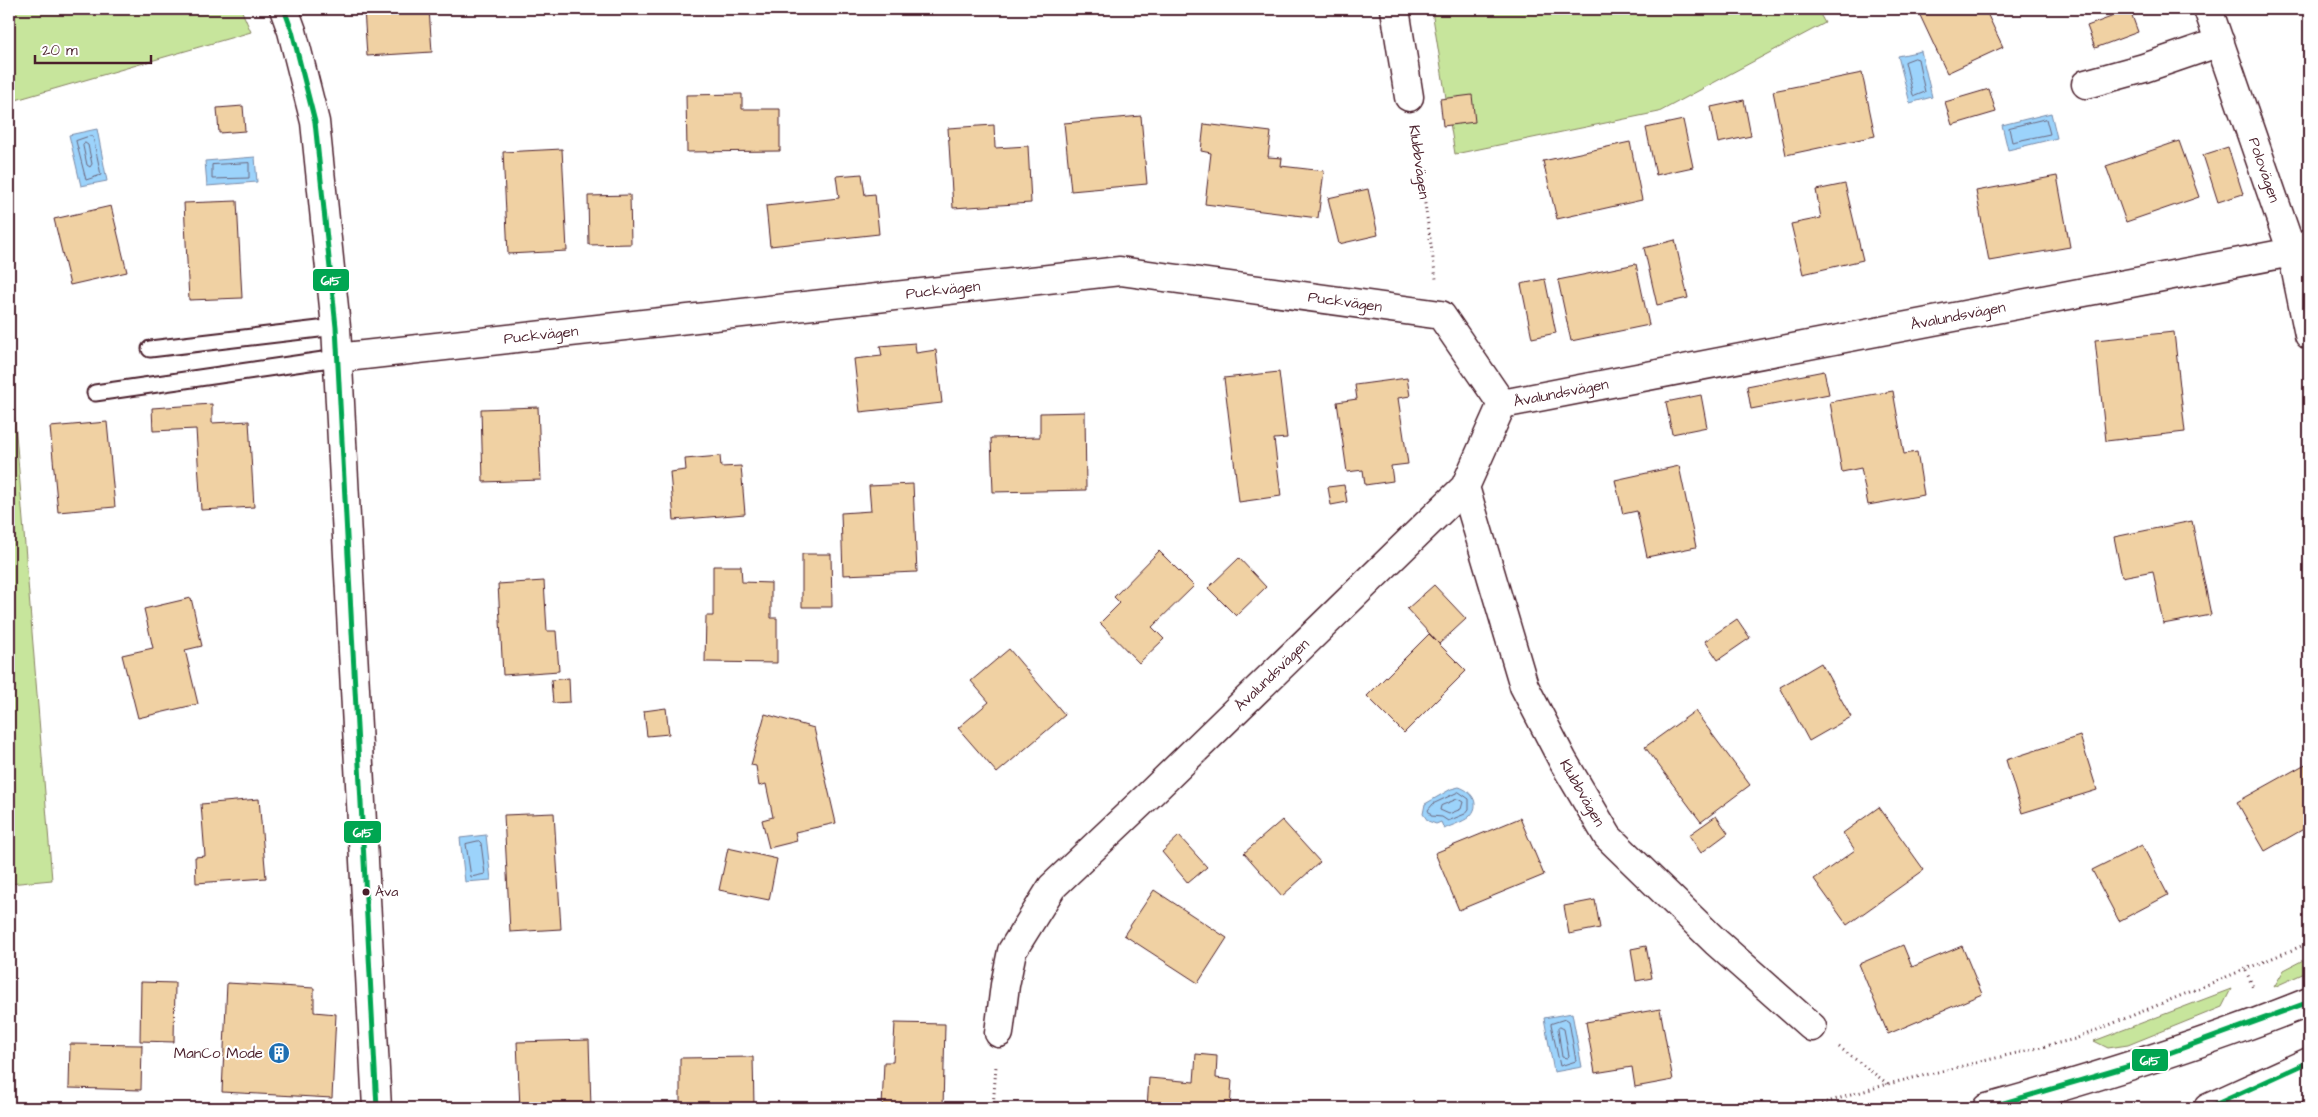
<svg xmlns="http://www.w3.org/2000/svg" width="2318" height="1117" font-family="'Architects Daughter',sans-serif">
<rect width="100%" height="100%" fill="#fff"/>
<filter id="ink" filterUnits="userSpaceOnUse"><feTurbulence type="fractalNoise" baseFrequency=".02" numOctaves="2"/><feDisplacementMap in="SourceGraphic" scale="10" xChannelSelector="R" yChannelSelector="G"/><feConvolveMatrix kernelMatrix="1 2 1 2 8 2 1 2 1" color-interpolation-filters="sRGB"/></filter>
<g filter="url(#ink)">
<!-- green -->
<path fill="#c7e59c" stroke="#888264" d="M 9,9 L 241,9 L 251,32 L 9,102 Z
M 1437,9 L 1817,9 L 1825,23 L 1659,112 L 1455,154 L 1432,11 Z
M 9,347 L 52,880 L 9,884 Z
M 2309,957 L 2309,971 L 2274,987 L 2284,970 Z
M 2231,989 L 2222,1007 L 2128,1045 L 2108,1048 L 2094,1041 Z"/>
<!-- water -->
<path fill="#9cd3fb" stroke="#7b8ba8" d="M 1921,51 L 1932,97 L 1910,103 L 1898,56 Z
M 2051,113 L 2057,138 L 2008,150 L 2002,125 Z
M 97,129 L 107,181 L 81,186 L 69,135 Z
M 255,157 L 257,182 L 207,186 L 205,161 Z
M 1459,787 C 1472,791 1482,805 1469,817 C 1463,822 1452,825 1444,829 L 1441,822 L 1436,824 L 1428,821 L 1423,814 L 1425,804 L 1451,789 Z
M 486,835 L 491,880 L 465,882 L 460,838 Z
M 1572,1013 L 1582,1067 L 1554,1072 L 1544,1018 Z"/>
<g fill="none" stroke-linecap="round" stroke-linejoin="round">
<!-- shore -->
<path stroke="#6b677e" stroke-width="1" d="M 1915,58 L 1918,59 L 1925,92 L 1915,96 L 1913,95 L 1905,62 Z
M 2046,119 L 2050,134 L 2012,142 L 2009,128 Z
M 90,136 L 93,137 L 101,175 L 86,180 L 76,141 Z
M 85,143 L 88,145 L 92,164 L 90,167 L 87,165 L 83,146 Z
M 249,163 L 249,178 L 212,179 L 212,165 Z
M 1459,792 L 1469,799 L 1469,809 L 1465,814 L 1448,821 L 1442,817 L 1431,816 L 1428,810 L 1433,804 Z
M 1458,799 L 1463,802 L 1461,809 L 1449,814 L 1440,810 L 1441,806 Z
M 479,841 L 481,843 L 485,874 L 471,877 L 466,844 Z
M 1566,1019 L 1569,1021 L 1576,1061 L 1560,1066 L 1551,1024 Z
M 1560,1027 L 1564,1029 L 1569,1056 L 1567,1058 L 1562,1057 L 1558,1029 Z"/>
</g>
<!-- building -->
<path fill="#f0d1a3" stroke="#4a1f2b" d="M 364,9 L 429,9 L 432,52 L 367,56 Z
M 1917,9 L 1985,9 L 2003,47 L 1947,73 Z
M 2130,10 L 2138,32 L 2095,48 L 2087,26 Z
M 1862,73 L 1875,136 L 1786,155 L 1773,91 Z
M 1989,89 L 1996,112 L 1952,125 L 1945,102 Z
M 742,94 L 742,109 L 780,109 L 780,151 L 687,152 L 686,95 Z
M 1472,95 L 1475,122 L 1443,126 L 1440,99 Z
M 1744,100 L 1751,136 L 1718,143 L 1711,107 Z
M 243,106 L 245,131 L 219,133 L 217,108 Z
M 1141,116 L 1147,184 L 1071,191 L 1064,123 Z
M 1683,120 L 1693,167 L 1656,175 L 1646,128 Z
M 1204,124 L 1271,132 L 1268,157 L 1282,158 L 1281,166 L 1324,171 L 1318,218 L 1205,204 L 1211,153 L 1201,151 Z
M 994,125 L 995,148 L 1028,146 L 1031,203 L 953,208 L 948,128 Z
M 2179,141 L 2199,197 L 2126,222 L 2106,166 Z
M 1630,142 L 1642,200 L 1557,219 L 1543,161 Z
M 2228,147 L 2243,194 L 2218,202 L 2203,155 Z
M 562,149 L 567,251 L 508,254 L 503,152 Z
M 862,174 L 865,195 L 875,194 L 879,234 L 770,246 L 766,206 L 839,198 L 836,176 Z
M 2057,176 L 2070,247 L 1989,261 L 1976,191 Z
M 1845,184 L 1863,260 L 1803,274 L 1791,224 L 1821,218 L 1816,190 Z
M 1368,189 L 1378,235 L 1339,244 L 1328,198 Z
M 630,195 L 631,244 L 589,245 L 588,196 Z
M 237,201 L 242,298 L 189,300 L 184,203 Z
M 111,206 L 127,272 L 70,285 L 54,219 Z
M 1675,240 L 1688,298 L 1657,305 L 1644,248 Z
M 1636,264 L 1649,325 L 1571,341 L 1558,280 Z
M 1545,279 L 1556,333 L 1532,338 L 1521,284 Z
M 2174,332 L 2185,432 L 2106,441 L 2095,340 Z
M 915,343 L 916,353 L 936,350 L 942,403 L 860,412 L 854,359 L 882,356 L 880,346 Z
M 1824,371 L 1829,394 L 1751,409 L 1747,386 Z
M 1279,372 L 1287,438 L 1274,439 L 1281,496 L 1239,502 L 1224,378 Z
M 1407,378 L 1410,396 L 1398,398 L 1408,464 L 1391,466 L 1393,481 L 1365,485 L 1363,470 L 1347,472 L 1337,402 L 1357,399 L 1355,385 Z
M 1893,391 L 1904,454 L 1917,452 L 1924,495 L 1868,505 L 1861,468 L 1842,472 L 1830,402 Z
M 1701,395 L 1707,427 L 1672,434 L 1666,402 Z
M 212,404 L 212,423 L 249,421 L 254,507 L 201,510 L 196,429 L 153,431 L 152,408 Z
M 538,407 L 541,480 L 483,482 L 481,409 Z
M 1085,412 L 1086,490 L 993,492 L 991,438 L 1040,437 L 1040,413 Z
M 107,422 L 115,507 L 58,512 L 50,427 Z
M 720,456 L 721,467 L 741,466 L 745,514 L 674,520 L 670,472 L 686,470 L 685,459 Z
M 1679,466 L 1696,547 L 1647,557 L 1637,511 L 1623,514 L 1615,480 Z
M 913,484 L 917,572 L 843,575 L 841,513 L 871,511 L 869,486 Z
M 1344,485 L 1347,502 L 1331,505 L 1328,487 Z
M 2192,521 L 2211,615 L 2163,624 L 2153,571 L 2122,577 L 2114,537 Z
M 1159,551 L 1194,586 L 1152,627 L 1164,639 L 1139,663 L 1100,623 L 1120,603 L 1114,597 Z
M 802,554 L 831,554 L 832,607 L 802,607 Z
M 1239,558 L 1266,587 L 1236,616 L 1208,588 Z
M 713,566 L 741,566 L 742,582 L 771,583 L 771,618 L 777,618 L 777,663 L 705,662 L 706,616 L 713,616 Z
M 544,581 L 547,631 L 556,631 L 559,671 L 503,675 L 498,584 Z
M 1434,585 L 1466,619 L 1439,644 L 1407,609 Z
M 191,598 L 202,646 L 185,650 L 198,704 L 138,718 L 122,655 L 153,648 L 144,609 Z
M 1737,619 L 1750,638 L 1718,660 L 1705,641 Z
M 1429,634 L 1466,671 L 1404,733 L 1367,696 Z
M 1009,649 L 1065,715 L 997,773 L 958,728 L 989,702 L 971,681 Z
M 1821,663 L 1851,717 L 1809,741 L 1780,687 Z
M 569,678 L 570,702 L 553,703 L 551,680 Z
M 666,708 L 669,734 L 647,736 L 644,711 Z
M 1695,711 L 1750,785 L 1701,822 L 1645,747 Z
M 765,714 L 814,728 L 836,823 L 795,832 L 797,841 L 769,848 L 762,820 L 773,817 L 766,784 L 759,786 L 756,766 L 751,765 Z
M 2080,736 L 2097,790 L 2022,813 L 2006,760 Z
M 2309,762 L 2309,826 L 2265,851 L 2237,802 Z
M 259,799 L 266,878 L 196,883 L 195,857 L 205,856 L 201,804 Z
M 1879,807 L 1924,870 L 1847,925 L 1814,879 L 1855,850 L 1843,833 Z
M 554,813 L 561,929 L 510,932 L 504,815 Z
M 1716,816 L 1728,833 L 1701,853 L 1689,835 Z
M 1520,818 L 1544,875 L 1459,910 L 1435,853 Z
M 1282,820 L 1320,862 L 1282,896 L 1244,853 Z
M 1179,836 L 1207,867 L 1188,883 L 1162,852 Z
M 2142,845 L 2168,895 L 2119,921 L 2092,870 Z
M 728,848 L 777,859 L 769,900 L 719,890 Z
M 1154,890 L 1227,938 L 1198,983 L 1124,935 Z
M 1595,900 L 1600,928 L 1569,934 L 1564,906 Z
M 1903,945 L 1912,967 L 1962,946 L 1982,994 L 1888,1034 L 1859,964 Z
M 1646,946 L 1652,978 L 1636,981 L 1631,949 Z
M 141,982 L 175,983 L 174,1042 L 140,1041 Z
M 227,983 L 314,988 L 314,1012 L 336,1014 L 332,1098 L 222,1092 Z
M 1660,1009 L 1673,1080 L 1635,1087 L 1632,1067 L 1595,1073 L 1586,1022 Z
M 895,1023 L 945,1024 L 943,1108 L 882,1108 L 884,1062 L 893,1062 Z
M 589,1040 L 591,1108 L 520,1108 L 517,1042 Z
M 70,1044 L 142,1045 L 141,1090 L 69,1088 Z
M 1196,1054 L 1217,1056 L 1216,1078 L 1232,1080 L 1230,1108 L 1147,1108 L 1149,1078 L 1194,1082 Z
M 753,1057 L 754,1106 L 680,1107 L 680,1058 Z"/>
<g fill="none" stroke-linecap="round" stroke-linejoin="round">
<!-- lane casing -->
<g stroke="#4a1f2b" stroke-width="19">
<path id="lane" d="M 150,349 L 336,327
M 95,393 L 337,358"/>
</g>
<!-- street casing -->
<g stroke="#4a1f2b" stroke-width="31">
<path id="street" d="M 284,9 L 292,31 L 315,122 L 336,327 L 377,1108
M 1395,9 L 1409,97
M 2208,9 L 2292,252 L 2309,335
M 2086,84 L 2144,68 L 2220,42
M 337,358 L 1120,271 L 1441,315 L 1502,404
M 1465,487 L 1524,686 L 1563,761 L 1608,837 L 1716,942 L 1812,1027
M 999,1033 L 1005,985 L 1012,951 L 1052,887 L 1147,797 L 1465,487 L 1502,404 L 2292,252 L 2309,243"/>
</g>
<!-- secondary casing -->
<g stroke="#4a1f2b" stroke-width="31">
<path id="secondary" d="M 2266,1098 L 2309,1085
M 1987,1108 C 2096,1078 2204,1044 2309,1002
M 2208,1108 L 2309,1062"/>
</g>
<!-- path -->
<path stroke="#4a1f2b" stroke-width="3" stroke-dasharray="1 4" stroke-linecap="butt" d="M 1414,129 L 1436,279
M 2246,971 L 2253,987
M 1839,1047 L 1888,1084
M 993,1108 L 996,1066
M 1807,1108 L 1888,1084 L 2075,1039 L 2309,943"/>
<!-- lane -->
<use href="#lane" stroke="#fff" stroke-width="15"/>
<!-- street -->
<use href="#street" stroke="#fff" stroke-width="28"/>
<!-- secondary -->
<use href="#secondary" stroke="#fff" stroke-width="28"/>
<!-- bus-1 casing -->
<g stroke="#fff" stroke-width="9">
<path id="bus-1" d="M 284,9 L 292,31 L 315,122 L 336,327 L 377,1108
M 1987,1108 L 2150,1060 L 2309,1002
M 2208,1108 L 2309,1062"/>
</g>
<!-- bus-1 -->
<use href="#bus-1" stroke="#00a651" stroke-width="5"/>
</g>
</g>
<!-- icons -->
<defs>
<g id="building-disc" transform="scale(1.125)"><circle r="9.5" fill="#1f6fb2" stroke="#fff"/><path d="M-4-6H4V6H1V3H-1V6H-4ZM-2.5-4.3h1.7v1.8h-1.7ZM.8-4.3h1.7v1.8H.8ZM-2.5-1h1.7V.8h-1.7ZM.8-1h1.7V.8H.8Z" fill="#fff"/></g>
</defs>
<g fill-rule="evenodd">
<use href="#building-disc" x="279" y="1053"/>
</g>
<!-- markers -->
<circle fill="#4a1f2b" stroke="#fff" stroke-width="2" cx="366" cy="892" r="4.5"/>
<g text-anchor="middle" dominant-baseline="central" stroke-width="4.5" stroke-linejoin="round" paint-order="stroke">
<!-- bus labels -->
<g font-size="14" fill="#4a1f2b" stroke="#fff" text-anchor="start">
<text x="375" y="892">Åva</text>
</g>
<!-- street labels -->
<g font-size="15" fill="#4a1f2b" stroke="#fff">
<text transform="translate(1419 162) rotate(82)">Klubbvägen</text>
<text transform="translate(2264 170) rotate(71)">Polovägen</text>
<text transform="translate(943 290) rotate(-6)">Puckvägen</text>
<text transform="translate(1345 302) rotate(8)">Puckvägen</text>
<text transform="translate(1958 316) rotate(-11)">Åvalundsvägen</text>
<text transform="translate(541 335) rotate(-6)">Puckvägen</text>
<text transform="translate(1561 393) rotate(-11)">Åvalundsvägen</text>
<text transform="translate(1272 675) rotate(-44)">Åvalundsvägen</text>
<text transform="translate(1582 793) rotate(60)">Klubbvägen</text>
</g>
<!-- poi labels -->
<g font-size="15" fill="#4a1f2b" stroke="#fff" text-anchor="end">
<text x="263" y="1053">ManCo Mode</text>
</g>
</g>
<g stroke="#fff" stroke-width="2">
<rect x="312" y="268" width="38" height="24" rx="5" fill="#00a651"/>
<rect x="343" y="820" width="39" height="24" rx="5" fill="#00a651"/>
<rect x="2131" y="1048" width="38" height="24" rx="5" fill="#00a651"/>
</g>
<g font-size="14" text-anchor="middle" font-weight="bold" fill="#fff">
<text x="331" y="285">615</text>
<text x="363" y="837">615</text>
<text x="2150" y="1065">615</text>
</g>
<!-- margin -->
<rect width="2318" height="1117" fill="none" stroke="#fff" stroke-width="30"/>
<rect x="15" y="15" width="2288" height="1087" fill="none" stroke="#4a1f2b" stroke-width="2" filter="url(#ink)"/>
<!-- scale -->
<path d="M35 55v8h116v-8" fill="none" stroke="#4a1f2b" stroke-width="2.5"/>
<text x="42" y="55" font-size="15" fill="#4a1f2b" stroke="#ffffff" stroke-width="4" paint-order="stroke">20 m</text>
</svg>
